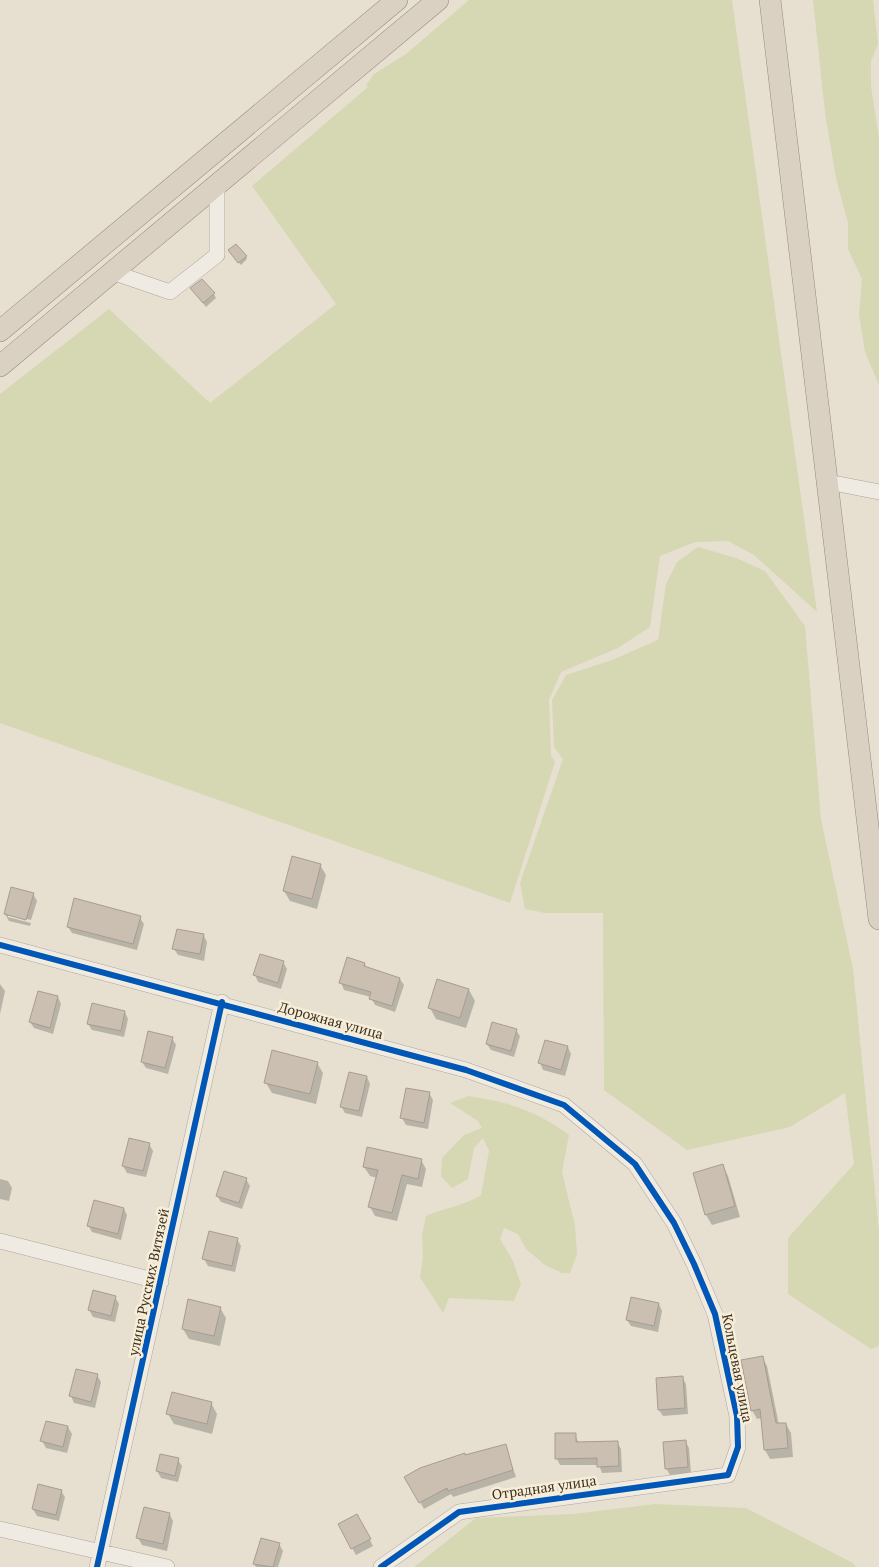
<svg xmlns="http://www.w3.org/2000/svg" width="879" height="1567" font-family="'PT Serif',serif">
<rect width="100%" height="100%" fill="#e7e0d1"/>
<!-- green -->
<path fill="#d6d7b3" d="M 469,0 L 732,0 L 817,612 L 754,555 L 728,541 L 695,542 L 660,556 L 650,627 L 618,648 L 561,672 L 549,700 L 551,755 L 555,762 L 510,903 L 0,723 L 0,394 L 109,309 L 210,403 L 336,304 L 252,186 L 368,87 L 366,85 L 374,74 L 406,54 Z
M 813,0 L 873,0 L 878,44 L 871,61 L 871,86 L 879,139 L 879,385 L 865,352 L 859,315 L 862,279 L 848,249 L 848,223 L 836,178 L 825,113 Z
M 698,547 L 736,558 L 765,571 L 805,626 L 821,819 L 853,969 L 879,1232 L 879,1346 L 871,1349 L 788,1294 L 788,1238 L 854,1164 L 845,1093 L 790,1127 L 687,1150 L 604,1090 L 603,913 L 545,913 L 525,909 L 520,883 L 563,759 L 554,747 L 552,700 L 566,675 L 612,660 L 658,640 L 666,584 L 677,562 Z
M 468,1096 C 508,1102 536,1110 569,1135 L 562,1172 L 575,1226 L 577,1254 L 570,1273 L 562,1273 L 545,1265 L 526,1249 L 518,1234 L 504,1228 L 500,1239 L 513,1261 L 521,1284 L 514,1301 L 449,1298 L 443,1313 L 420,1277 L 423,1256 L 422,1236 L 426,1216 C 444,1208 464,1206 481,1195 L 489,1151 L 483,1138 L 474,1148 L 468,1179 L 452,1188 L 441,1176 L 442,1158 L 464,1135 L 482,1128 L 478,1121 L 450,1103 Z
M 655,1504 L 746,1508 L 853,1563 L 856,1567 L 414,1567 L 476,1518 L 573,1514 Z"/>
<!-- shadow -->
<path fill="#0003" d="M 231,254 L 246,256 L 247,259 L 241,265 Z
M 192,289 L 214,294 L 216,298 L 206,307 Z
M 320,865 L 326,875 L 317,909 L 290,901 L 284,891 Z
M 33,894 L 37,901 L 31,920 L 8,914 L 8,917 L 31,923 L 30,926 L 9,921 L 5,914 Z
M 140,918 L 144,924 L 137,950 L 72,933 L 68,927 Z
M 204,936 L 207,942 L 204,961 L 178,955 L 174,949 Z
M 283,962 L 287,969 L 281,989 L 258,982 L 255,975 Z
M 365,964 L 367,969 L 400,979 L 404,985 L 395,1012 L 375,1005 L 371,997 L 344,990 L 341,983 Z
M 0,984 L 5,991 L 0,1014 Z
M 469,990 L 475,1001 L 466,1028 L 436,1019 L 430,1008 Z
M 58,997 L 61,1004 L 53,1034 L 34,1028 L 30,1022 Z
M 125,1012 L 128,1019 L 124,1037 L 92,1030 L 88,1024 Z
M 516,1030 L 520,1036 L 514,1057 L 491,1050 L 487,1044 Z
M 172,1038 L 176,1045 L 168,1074 L 146,1068 L 142,1062 Z
M 546,1041 L 568,1047 L 571,1054 L 565,1076 L 543,1070 L 540,1063 Z
M 317,1063 L 323,1073 L 316,1104 L 272,1093 L 266,1083 Z
M 367,1077 L 370,1084 L 362,1117 L 345,1113 L 341,1106 Z
M 429,1093 L 433,1100 L 428,1129 L 406,1125 L 402,1118 Z
M 149,1144 L 153,1151 L 146,1177 L 127,1173 L 123,1166 Z
M 421,1160 L 426,1169 L 422,1187 L 407,1184 L 397,1221 L 375,1216 L 370,1207 L 377,1178 L 370,1176 L 364,1167 Z
M 723,1166 L 728,1176 L 740,1217 L 712,1225 L 706,1215 Z
M 0,1179 L 8,1181 L 12,1188 L 9,1201 L 0,1199 Z
M 246,1179 L 250,1186 L 242,1209 L 221,1202 L 217,1196 Z
M 124,1209 L 127,1215 L 121,1240 L 92,1232 L 88,1225 Z
M 237,1239 L 241,1246 L 235,1272 L 208,1266 L 204,1259 Z
M 115,1297 L 119,1304 L 115,1322 L 93,1317 L 89,1310 Z
M 659,1304 L 662,1311 L 658,1332 L 631,1326 L 627,1320 Z
M 220,1308 L 226,1318 L 220,1346 L 189,1339 L 183,1329 Z
M 762,1357 L 767,1366 L 779,1425 L 786,1424 L 791,1433 L 793,1457 L 770,1459 L 765,1450 L 762,1418 L 757,1419 L 752,1410 Z
M 97,1375 L 101,1382 L 95,1408 L 74,1403 L 71,1396 Z
M 682,1377 L 686,1384 L 688,1414 L 663,1416 L 659,1410 Z
M 211,1403 L 217,1414 L 212,1434 L 174,1424 L 168,1414 Z
M 68,1427 L 72,1434 L 67,1453 L 46,1448 L 42,1441 Z
M 575,1434 L 579,1444 L 617,1442 L 621,1449 L 622,1472 L 602,1473 L 599,1465 L 560,1465 L 557,1459 Z
M 685,1441 L 689,1448 L 691,1473 L 670,1475 L 666,1468 Z
M 505,1445 L 516,1477 L 453,1497 L 451,1494 L 424,1509 L 406,1477 Z
M 178,1460 L 182,1466 L 178,1482 L 161,1478 L 157,1471 Z
M 61,1491 L 65,1497 L 59,1521 L 37,1516 L 33,1509 Z
M 170,1515 L 173,1521 L 167,1551 L 142,1545 L 138,1538 Z
M 357,1515 L 373,1546 L 356,1555 L 339,1524 Z
M 279,1544 L 283,1551 L 278,1567 L 256,1567 L 254,1564 Z"/>
<!-- building -->
<path fill="#cbbfb2" stroke="#a89c90" d="M 236,244 L 247,256 L 238,263 L 228,250 Z
M 202,279 L 215,293 L 203,303 L 190,288 Z
M 292,856 L 321,864 L 312,899 L 283,891 Z
M 11,887 L 34,893 L 26,920 L 4,914 Z
M 74,898 L 141,916 L 133,944 L 67,927 Z
M 177,929 L 204,934 L 200,954 L 172,949 Z
M 260,954 L 284,961 L 278,983 L 253,975 Z
M 347,957 L 365,963 L 364,966 L 400,978 L 392,1006 L 369,999 L 371,992 L 339,983 Z
M 437,979 L 469,989 L 460,1018 L 428,1008 Z
M 38,991 L 58,996 L 50,1028 L 29,1022 Z
M 92,1003 L 125,1011 L 121,1031 L 87,1024 Z
M 492,1022 L 517,1029 L 511,1051 L 486,1044 Z
M 148,1031 L 173,1037 L 165,1068 L 141,1062 Z
M 545,1040 L 568,1046 L 561,1070 L 538,1063 Z
M 272,1050 L 318,1062 L 310,1094 L 264,1083 Z
M 349,1072 L 367,1076 L 359,1111 L 340,1107 Z
M 406,1088 L 430,1092 L 424,1123 L 400,1118 Z
M 129,1138 L 150,1143 L 143,1171 L 122,1166 Z
M 367,1147 L 422,1159 L 418,1179 L 402,1175 L 392,1213 L 368,1207 L 378,1170 L 363,1167 Z
M 723,1164 L 735,1206 L 705,1215 L 693,1173 Z
M 224,1171 L 247,1178 L 239,1203 L 216,1196 Z
M 94,1200 L 124,1208 L 118,1234 L 87,1226 Z
M 209,1231 L 238,1238 L 232,1266 L 202,1259 Z
M 93,1290 L 116,1296 L 111,1316 L 88,1310 Z
M 631,1297 L 659,1303 L 654,1326 L 626,1320 Z
M 188,1299 L 221,1307 L 214,1336 L 182,1329 Z
M 763,1356 L 776,1423 L 786,1423 L 788,1448 L 764,1450 L 760,1409 L 751,1411 L 741,1360 Z
M 76,1369 L 98,1374 L 91,1402 L 69,1396 Z
M 683,1376 L 685,1408 L 658,1410 L 656,1378 Z
M 172,1392 L 212,1402 L 207,1424 L 166,1414 Z
M 46,1421 L 68,1426 L 63,1447 L 40,1441 Z
M 555,1433 L 576,1433 L 576,1442 L 618,1441 L 619,1466 L 597,1467 L 597,1458 L 555,1459 Z
M 686,1440 L 688,1467 L 665,1469 L 663,1442 Z
M 506,1444 L 513,1470 L 448,1491 L 447,1488 L 419,1503 L 404,1477 L 420,1468 L 465,1453 L 465,1455 Z
M 160,1454 L 179,1458 L 175,1476 L 156,1471 Z
M 38,1484 L 62,1490 L 56,1515 L 32,1509 Z
M 144,1507 L 170,1513 L 163,1544 L 136,1538 Z
M 357,1514 L 371,1539 L 351,1549 L 338,1524 Z
M 261,1538 L 280,1543 L 273,1567 L 253,1564 Z"/>
<g fill="none" stroke-linecap="round" stroke-linejoin="round">
<!-- minor casing -->
<g stroke="#ada599" stroke-width="16">
<path id="minor" d="M 112,272 L 170,292 L 217,255 L 217,183
M 828,482 L 879,492
M 0,945 L 466,1070 L 564,1105 L 635,1164 L 674,1223 L 694,1264 L 715,1314 L 737,1416 L 738,1447 L 728,1475 L 459,1512 L 381,1567
M 0,1241 L 161,1282
M 0,1529 L 167,1567
M 97,1567 L 222,1002"/>
</g>
<!-- highway casing -->
<g stroke="#928b80" stroke-width="22">
<path id="highway" d="M 770,0 L 879,919
M 0,331 L 397,0
M 0,366 L 438,0"/>
</g>
<!-- minor -->
<use href="#minor" stroke="#efebe3" stroke-width="15"/>
<!-- highway -->
<use href="#highway" stroke="#dad1c2" stroke-width="21"/>
<!-- cycleway casing -->
<g stroke="#f7eed8" stroke-width="9">
<path id="cycleway" d="M 0,945 L 466,1070 L 564,1105 L 635,1164 L 674,1223 L 694,1264 L 715,1314 L 737,1416 L 738,1447 L 728,1475 L 459,1512 L 381,1567
M 97,1567 L 222,1002"/>
</g>
<!-- cycleway -->
<use href="#cycleway" stroke="#0057b8" stroke-width="6"/>
</g>
<g text-anchor="middle" dominant-baseline="central" stroke-width="5" stroke-linejoin="round" paint-order="stroke">
<!-- street labels -->
<g font-size="14" fill="#3d2e20" stroke="#f7eed8">
<text transform="translate(331 1020) rotate(15)">Дорожная улица</text>
<text transform="translate(148 1282) rotate(-78)">улица Русских Витязей</text>
<text transform="translate(738 1368) rotate(79)">Кольцевая улица</text>
<text transform="translate(544 1487) rotate(-8)">Отрадная улица</text>
</g>
</g>
</svg>
